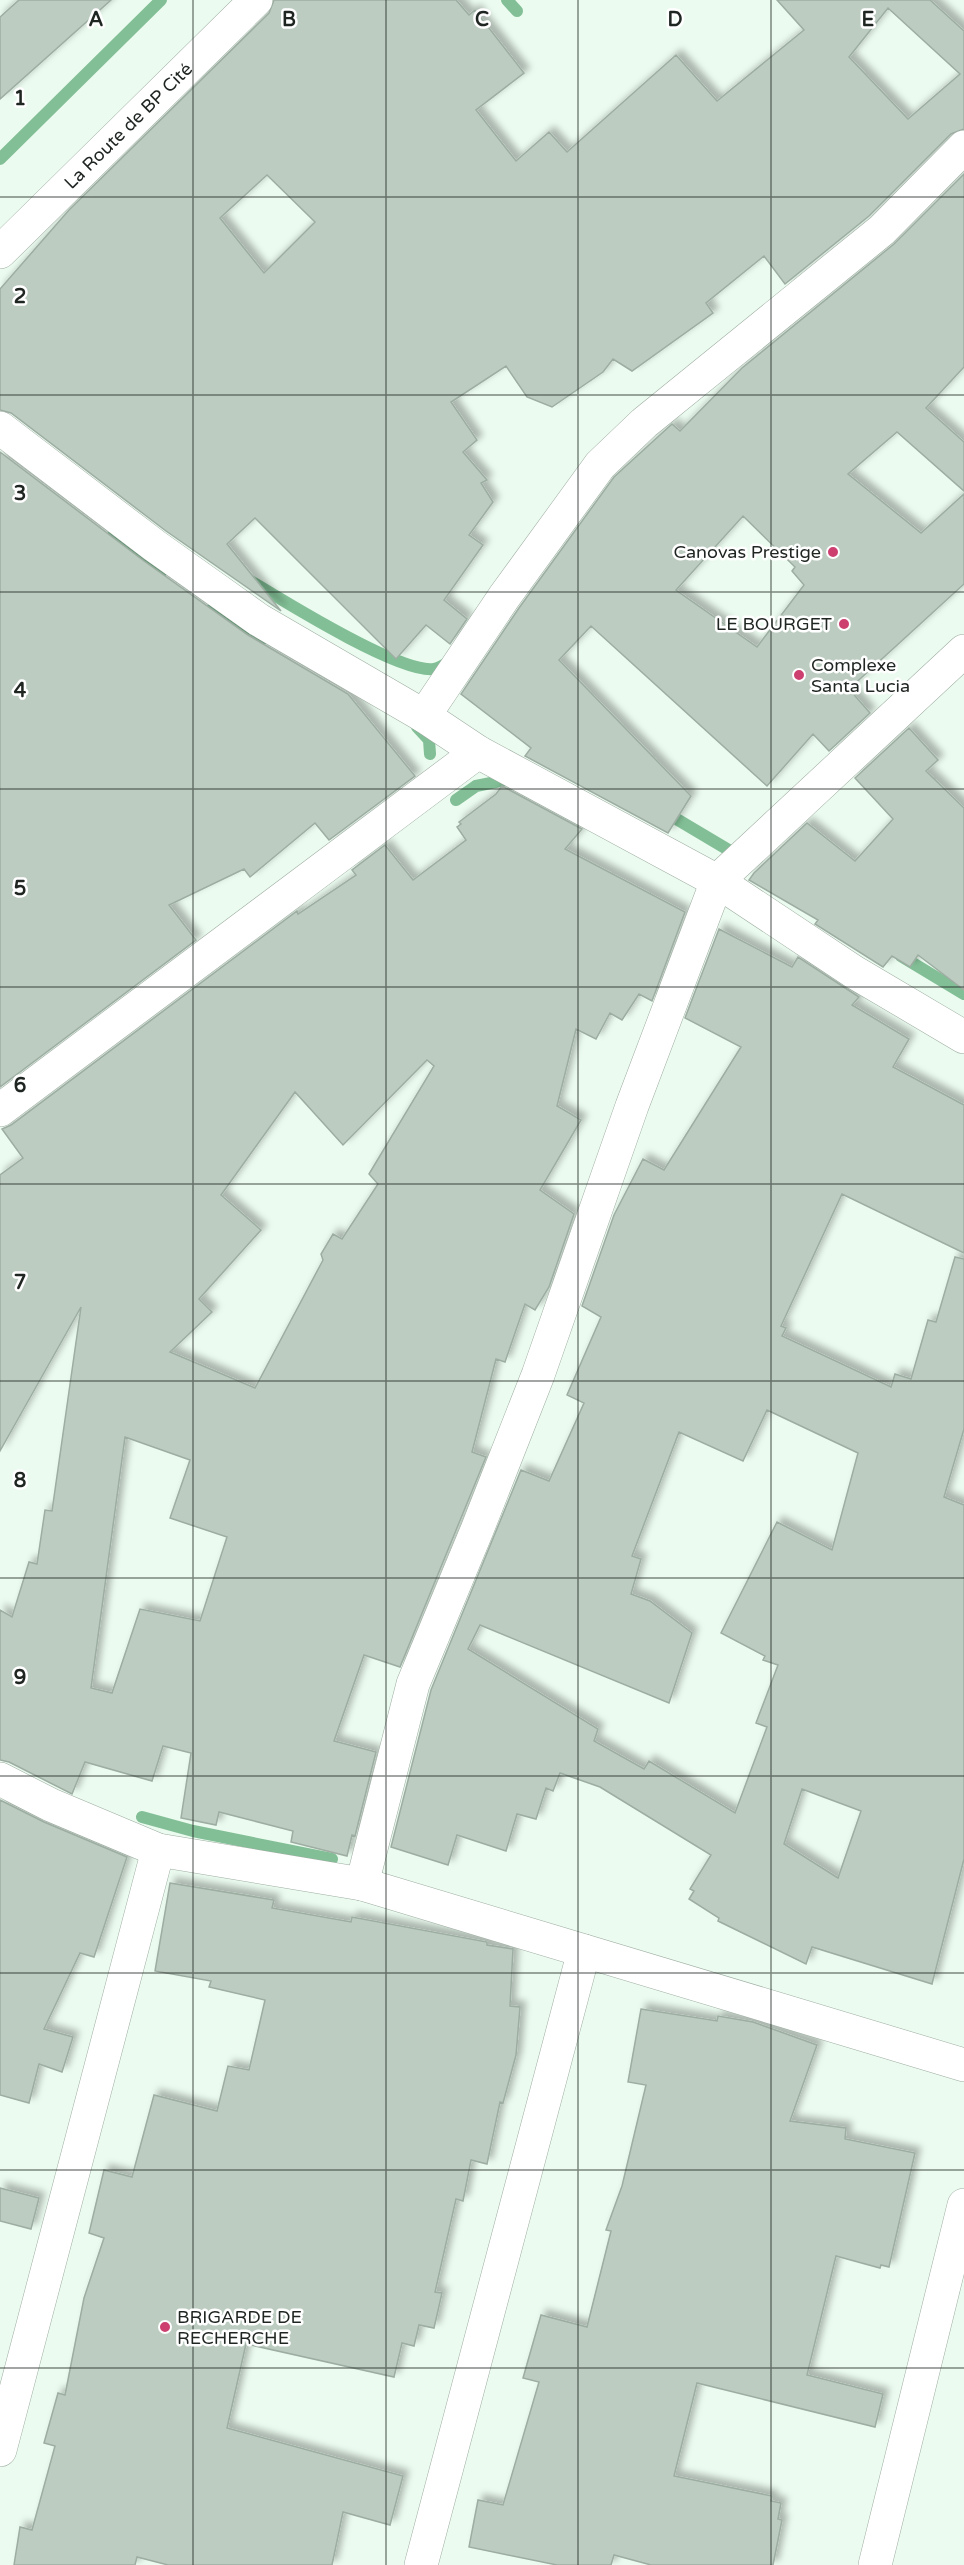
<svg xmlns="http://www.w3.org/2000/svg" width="964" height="2565" font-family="'Varela Round',sans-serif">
<defs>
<filter id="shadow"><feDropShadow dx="5.5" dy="-5.5" stdDeviation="3" flood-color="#0004"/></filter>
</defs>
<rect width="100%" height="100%" fill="#ebfbef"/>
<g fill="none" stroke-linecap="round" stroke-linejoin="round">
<!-- stream -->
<path stroke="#82bf96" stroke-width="12" d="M 507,0 L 517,11
M 0,159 L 161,0
M 112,537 L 160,574
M 249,580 C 282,600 400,674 434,669 C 440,668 445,664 450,661
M 211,610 L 261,640
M 417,727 L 429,740 L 430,754
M 456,800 L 476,786 L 511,779
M 663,811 L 737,855
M 901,956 L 964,994
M 142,1817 L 193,1831 L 332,1859"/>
</g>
<!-- building -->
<path fill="#bcccc1" stroke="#9dada2" stroke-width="1.5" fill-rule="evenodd" filter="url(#shadow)" d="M 19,0 L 111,0 L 0,99 L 0,17 Z
M 274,0 L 456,0 L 469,15 L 475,10 L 524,73 L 476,110 L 516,161 L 549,132 L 567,152 L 676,55 L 717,101 L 804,30 L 777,0 L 930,0 L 964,31 L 964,129 L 951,134 L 869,216 L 785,284 L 764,256 L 706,303 L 713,313 L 632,371 L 613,359 L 603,372 L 552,407 L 527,397 L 506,366 L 451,402 L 477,440 L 463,452 L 487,480 L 481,483 L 493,502 L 469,535 L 483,545 L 444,600 L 467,619 L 450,644 L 426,625 L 396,659 L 255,518 L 227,544 L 281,611 L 166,531 L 11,413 L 0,410 L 0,289 L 69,210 L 269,13 ZM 888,8 L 960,74 L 908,119 L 849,57 ZM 267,175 L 315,222 L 264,273 L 220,218 Z
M 964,174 L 964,367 L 926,408 L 964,442 L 964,491 L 897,432 L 848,474 L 921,533 L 964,494 L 964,584 L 849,689 L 870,713 L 829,751 L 813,734 L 767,786 L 591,626 L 559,660 L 691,796 L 668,833 L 525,756 L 531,748 L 461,694 L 519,608 L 614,477 L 672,424 L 680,431 L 742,368 L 894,244 ZM 743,516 L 795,567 L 792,571 L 804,585 L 757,647 L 676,590 Z
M 0,452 L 144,561 L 248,635 L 348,694 L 415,776 L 329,840 L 315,823 L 250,877 L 244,869 L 169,905 L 196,940 L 0,1087 Z
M 909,728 L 938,760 L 926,771 L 964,808 L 964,990 L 918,955 L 910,967 L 892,956 L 883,967 L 815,924 L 818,920 L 749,880 L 754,873 L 807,823 L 855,861 L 893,819 L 855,778 Z
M 502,786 L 582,829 L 565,849 L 685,912 L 652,1001 L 639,994 L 622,1020 L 610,1013 L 596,1039 L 576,1029 L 557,1106 L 581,1120 L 540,1190 L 574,1214 L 549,1287 L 535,1310 L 525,1304 L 505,1362 L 496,1359 L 472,1452 L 486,1457 L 400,1667 L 364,1655 L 334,1741 L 376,1752 L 355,1836 L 352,1835 L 347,1856 L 291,1842 L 293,1831 L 219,1812 L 216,1825 L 181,1818 L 191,1753 L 163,1746 L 152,1781 L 85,1762 L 72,1794 L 9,1762 L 0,1760 L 0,1610 L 12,1617 L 29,1562 L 37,1564 L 45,1510 L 52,1511 L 81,1307 L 0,1451 L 0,1175 L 23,1158 L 2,1129 L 11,1125 L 297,911 L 298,914 L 356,875 L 352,870 L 385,845 L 413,880 L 466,840 L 457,827 L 461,824 L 459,822 L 496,794 ZM 427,1060 L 434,1066 L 369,1174 L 378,1184 L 342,1239 L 333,1234 L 321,1254 L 323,1260 L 255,1388 L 170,1352 L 212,1312 L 199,1299 L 261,1230 L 221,1195 L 295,1092 L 343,1145 ZM 125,1437 L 190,1460 L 170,1518 L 227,1537 L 200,1621 L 140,1609 L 112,1693 L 91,1688 Z
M 719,929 L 792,967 L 798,957 L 859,997 L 852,1005 L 909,1039 L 893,1067 L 964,1105 L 964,1253 L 842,1194 L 781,1326 L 786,1328 L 782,1336 L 891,1387 L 895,1374 L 911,1379 L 928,1320 L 936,1322 L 955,1257 L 964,1259 L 964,1429 L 944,1497 L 964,1505 L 964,1859 L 932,1984 L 812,1947 L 806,1964 L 718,1921 L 719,1918 L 689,1899 L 694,1891 L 690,1889 L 711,1855 L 600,1787 L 560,1773 L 553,1791 L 546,1788 L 536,1819 L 517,1814 L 506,1851 L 457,1835 L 448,1865 L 391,1847 L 431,1690 L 521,1470 L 549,1481 L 584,1403 L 567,1395 L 601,1317 L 582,1306 L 614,1215 L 643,1159 L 664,1170 L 741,1047 L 685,1018 ZM 767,1410 L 858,1453 L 832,1550 L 777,1522 L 721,1633 L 765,1656 L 763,1660 L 778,1665 L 756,1723 L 767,1727 L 735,1813 L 649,1761 L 644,1769 L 594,1741 L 598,1729 L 468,1649 L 480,1625 L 669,1703 L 692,1633 L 650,1601 L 631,1594 L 641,1559 L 632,1556 L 679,1432 L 743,1461 ZM 802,1789 L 861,1811 L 838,1878 L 784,1844 Z
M 0,1800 L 44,1822 L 127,1857 L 94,1957 L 80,1953 L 44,2029 L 73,2037 L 62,2072 L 39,2064 L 29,2103 L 0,2095 Z
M 170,1883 L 274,1900 L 272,1908 L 351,1922 L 352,1917 L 487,1942 L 487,1945 L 513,1949 L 510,2006 L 520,2007 L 516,2055 L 503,2103 L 500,2102 L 487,2164 L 471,2160 L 463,2201 L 456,2199 L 435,2292 L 442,2293 L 434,2328 L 419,2325 L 414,2346 L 402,2343 L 394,2377 L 246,2344 L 227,2428 L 403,2476 L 390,2525 L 343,2512 L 332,2565 L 168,2565 L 137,2557 L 135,2565 L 14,2565 L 20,2527 L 32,2530 L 55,2446 L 44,2443 L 58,2393 L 65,2395 L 84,2298 L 104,2238 L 89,2233 L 104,2170 L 132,2177 L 154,2095 L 217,2111 L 228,2066 L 249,2070 L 265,2000 L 209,1987 L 211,1981 L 155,1971 Z
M 641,2009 L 717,2021 L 718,2016 L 753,2022 L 817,2045 L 790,2121 L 846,2128 L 845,2139 L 915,2153 L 889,2267 L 881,2265 L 880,2268 L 836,2256 L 807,2375 L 883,2394 L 875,2427 L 697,2383 L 674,2476 L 772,2496 L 771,2501 L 781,2503 L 778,2519 L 782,2520 L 773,2565 L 651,2565 L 614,2555 L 611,2565 L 557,2565 L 469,2547 L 478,2500 L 503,2505 L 539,2382 L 523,2378 L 541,2315 L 587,2327 L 611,2231 L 606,2230 L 622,2186 L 646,2085 L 628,2082 Z
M 0,2188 L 39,2198 L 31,2229 L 0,2221 Z"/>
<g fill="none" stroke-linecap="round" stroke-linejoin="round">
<!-- minor casing -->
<g stroke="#9eada2" stroke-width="34">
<g id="minor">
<path id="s1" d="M 0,252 L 256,0"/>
<path d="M 0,428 L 155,546 L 259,620 L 424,716 L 478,752 L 717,881 L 854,972 L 964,1037"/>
<path d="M 424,716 L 504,597 L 600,465 L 644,423 L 882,230 L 964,147"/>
<path d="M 0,1110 L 478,752"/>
<path d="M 0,1779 L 51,1805 L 158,1850 L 362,1884 L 964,2065"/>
<path d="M 362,1884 L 413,1684 L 477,1530 L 538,1375 L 632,1106 L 717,881 L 964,651"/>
<path d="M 0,2450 L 158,1850"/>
<path d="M 421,2565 L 584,1951"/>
<path d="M 875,2565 L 964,2205"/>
</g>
</g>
<!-- minor -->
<use href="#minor" stroke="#fff" stroke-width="33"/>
</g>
<!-- grid -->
<path fill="none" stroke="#1f2521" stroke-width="1.5" stroke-opacity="0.55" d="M 193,0 L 193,2565M 386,0 L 386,2565M 578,0 L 578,2565M 771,0 L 771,2565M 0,197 L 964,197M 0,395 L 964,395M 0,592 L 964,592M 0,789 L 964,789M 0,987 L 964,987M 0,1184 L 964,1184M 0,1381 L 964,1381M 0,1578 L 964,1578M 0,1776 L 964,1776M 0,1973 L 964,1973M 0,2170 L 964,2170M 0,2368 L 964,2368"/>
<!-- markers -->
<g fill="#cc3f6e" stroke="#fff" stroke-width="2">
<circle cx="833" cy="552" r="6"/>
<circle cx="844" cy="624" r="6"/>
<circle cx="799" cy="675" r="6"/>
<circle cx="165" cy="2327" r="6"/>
</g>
<g text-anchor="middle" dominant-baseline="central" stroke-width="5" stroke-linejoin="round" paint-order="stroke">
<!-- street labels -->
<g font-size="18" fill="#1f2521" stroke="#fff">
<text stroke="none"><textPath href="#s1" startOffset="180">La Route de BP Cité</textPath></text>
</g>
<!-- poi labels -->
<g font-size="18" fill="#1f2521" stroke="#fff" text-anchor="end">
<text x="821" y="552">Canovas Prestige</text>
<text x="832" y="624">LE BOURGET</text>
<text x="811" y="665" text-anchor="start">Complexe<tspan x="811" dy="21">Santa Lucia</tspan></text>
<text x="177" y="2317" text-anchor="start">BRIGARDE DE<tspan x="177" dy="21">RECHERCHE</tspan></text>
</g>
</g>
<g font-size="20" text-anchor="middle" font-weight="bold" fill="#1f2521" stroke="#fff" stroke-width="5" stroke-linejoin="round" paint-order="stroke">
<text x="96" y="26">A</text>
<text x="289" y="26">B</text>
<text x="482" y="26">C</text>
<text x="675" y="26">D</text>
<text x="868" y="26">E</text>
<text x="20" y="105">1</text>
<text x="20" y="303">2</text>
<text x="20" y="500">3</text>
<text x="20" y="697">4</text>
<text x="20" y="895">5</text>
<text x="20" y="1092">6</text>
<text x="20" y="1289">7</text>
<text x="20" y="1487">8</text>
<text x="20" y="1684">9</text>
</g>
</svg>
